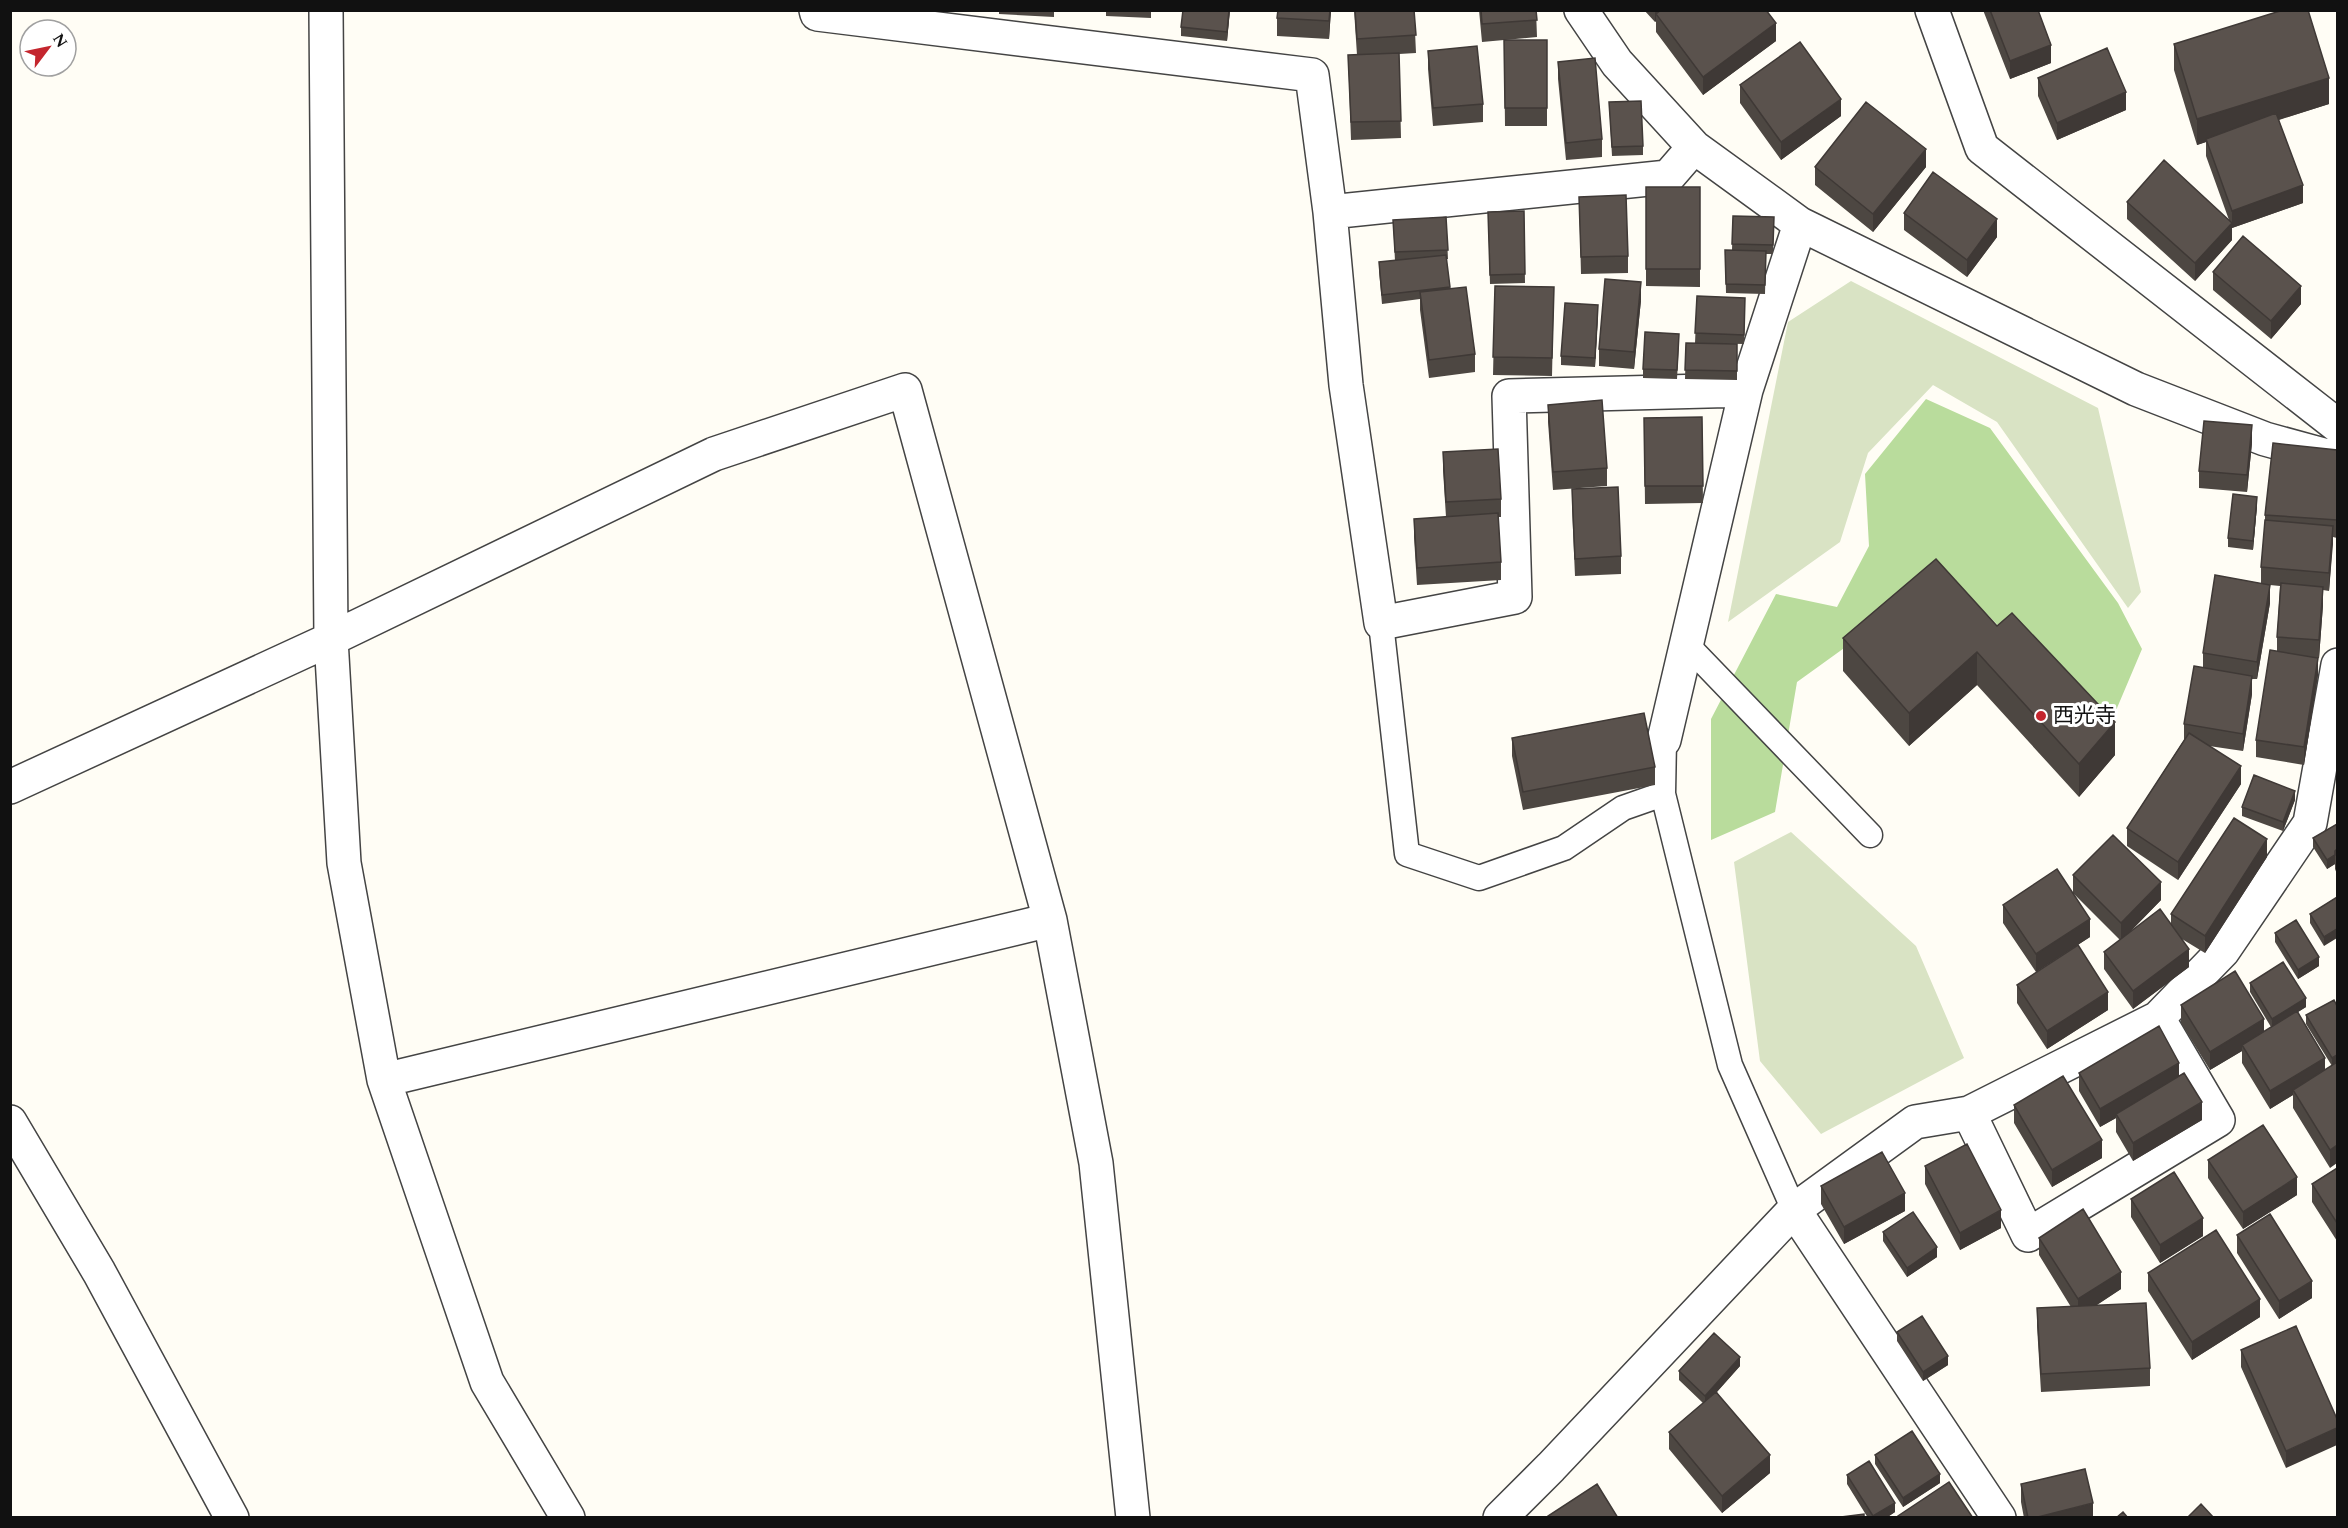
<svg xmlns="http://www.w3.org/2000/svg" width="2348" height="1528" font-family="Spectral,'Noto Sans JP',serif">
<rect width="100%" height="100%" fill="#fffdf5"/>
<!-- forest -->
<path fill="#b9dc9c" d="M 1926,399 L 1990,428 L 2118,603 L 2142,649 L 2106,734 L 1947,574 L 1797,682 L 1775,812 L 1711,840 L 1711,719 L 1776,594 L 1837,607 L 1869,546 L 1865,474 Z"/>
<!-- cemetery -->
<path fill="#d9e3c4" d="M 1851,281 L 2098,408 L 2141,592 L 2128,608 L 1997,422 L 1933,385 L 1868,453 L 1840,542 L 1728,622 L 1788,322 Z
M 1791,832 L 1916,946 L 1964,1058 L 1821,1134 L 1760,1061 L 1734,862 Z"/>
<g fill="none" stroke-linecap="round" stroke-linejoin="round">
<!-- service casing -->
<g stroke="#444" stroke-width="27">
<path id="service" d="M 1381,623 L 1407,854 L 1479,878 L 1564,848 L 1623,808 L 1663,794 L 1664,740
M 1687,645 L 1870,835
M 1663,794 L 1730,1065 L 1794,1210"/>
</g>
<!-- minor casing -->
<g stroke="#444" stroke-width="36">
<path id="minor" d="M 326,10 L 331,639 L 344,863 L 384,1080 L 487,1382 L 568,1518
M 816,10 L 817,14 L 1312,75 L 1330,212
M 1581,10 L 1617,63 L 1694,147 L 1800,224 L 2136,389 L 2265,439 L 2338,459
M 1932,10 L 1982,148 L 2338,426
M 1694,147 L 1668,177 L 1330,212 L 1346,385 L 1381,623 L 1515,597 L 1509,396 L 1746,390
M 1664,740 L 1746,390 L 1800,224
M 10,787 L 331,639 L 714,454 L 905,390 L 1050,920 L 1096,1163 L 1133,1518
M 384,1080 L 1050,920
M 1969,1113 L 2028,1235 L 2218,1120 L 2158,1018
M 10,1122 L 99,1272 L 232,1518
M 1794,1210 L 1999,1518
M 1500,1518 L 1551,1467 L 1794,1210 L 1915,1122 L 1969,1113 L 2158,1018 L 2223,951 L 2310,823 L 2338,665"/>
</g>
<!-- service -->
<use href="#service" stroke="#fff" stroke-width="24"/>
<!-- minor -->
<use href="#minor" stroke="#fff" stroke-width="33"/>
</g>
<!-- wall -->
<path fill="#4d4742" d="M 999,10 L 1054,10 L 1054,17 L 999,14 Z
M 1106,10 L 1151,10 L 1151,18 L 1106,16 Z
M 1230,10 L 1227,41 L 1181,36 L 1181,27 Z
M 1331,10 L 1329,39 L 1277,36 L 1277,18 Z
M 1354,10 L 1414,10 L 1416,53 L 1399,54 L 1401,138 L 1351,140 L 1348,55 L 1357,55 Z
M 1479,10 L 1536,10 L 1537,37 L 1505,40 L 1547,40 L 1547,126 L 1505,126 L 1504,40 L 1482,42 Z
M 1644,10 L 1766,10 L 1776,41 L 1703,95 L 1656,32 L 1656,21 L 1655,22 Z
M 1983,10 L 2038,10 L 2051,63 L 2010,79 Z
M 2174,44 L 2329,104 L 2279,120 L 2303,203 L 2232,228 L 2232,227 L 2232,240 L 2195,281 L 2127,219 L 2127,202 L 2229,220 L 2206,156 L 2206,142 L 2197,145 L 2174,70 Z
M 1428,51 L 1483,104 L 1483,122 L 1433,126 L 1428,69 Z
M 1558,62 L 1602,139 L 1602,157 L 1566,160 L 1558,79 Z
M 2038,78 L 2126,110 L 2057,140 L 2038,96 Z
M 1740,85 L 1841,116 L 1781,160 L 1740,103 Z
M 1609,102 L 1643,146 L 1643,155 L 1612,156 Z
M 1815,167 L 1926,167 L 1873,232 L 1815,185 Z
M 1646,187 L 1700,187 L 1700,287 L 1646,286 Z
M 1579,197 L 1628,256 L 1628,273 L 1581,274 Z
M 1524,211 L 1525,283 L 1490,284 L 1488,212 Z
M 1904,213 L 1997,237 L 1967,277 L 1904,230 Z
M 1733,216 L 1774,217 L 1773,254 L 1766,254 L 1765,294 L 1726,293 L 1725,250 L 1732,250 Z
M 1446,217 L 1448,259 L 1446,259 L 1450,289 L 1475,354 L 1475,372 L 1429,378 L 1420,310 L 1420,299 L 1382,304 L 1379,271 L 1379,262 L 1395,261 L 1393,220 Z
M 2213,272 L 2301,304 L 2271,339 L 2213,290 Z
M 1495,286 L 1554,287 L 1552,376 L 1493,375 Z
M 1697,296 L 1745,298 L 1744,344 L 1695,343 Z
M 1641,300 L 1634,369 L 1599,366 L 1599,349 Z
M 1598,314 L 1595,367 L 1561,365 L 1561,356 Z
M 1679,343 L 1677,379 L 1643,378 L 1643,369 Z
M 1686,343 L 1737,344 L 1737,380 L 1685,379 Z
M 1548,405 L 1607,468 L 1607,486 L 1553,490 L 1548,422 Z
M 1702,417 L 1703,503 L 1645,504 L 1644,418 Z
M 2252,443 L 2247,492 L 2199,488 L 2199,471 Z
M 2337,450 L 2337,538 L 2333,537 L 2329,591 L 2323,590 L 2323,605 L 2319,658 L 2318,658 L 2318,675 L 2304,765 L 2256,757 L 2256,740 L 2277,651 L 2277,637 L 2280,586 L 2270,585 L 2270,603 L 2257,679 L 2252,679 L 2252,694 L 2243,751 L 2209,746 L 2241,784 L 2178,880 L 2127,846 L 2127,828 L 2184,740 L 2184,724 L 2203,667 L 2203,653 L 2261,583 L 2261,567 L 2265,528 L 2265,515 Z
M 1443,452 L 1501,499 L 1501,517 L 1498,517 L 1501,562 L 1501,580 L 1417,585 L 1414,537 L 1414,519 L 1446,517 L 1443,470 Z
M 1572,489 L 1621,556 L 1621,574 L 1575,576 L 1572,507 Z
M 2257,506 L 2253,550 L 2228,547 L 2228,538 Z
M 1936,559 L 2115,755 L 2079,797 L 1977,685 L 1909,746 L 1843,671 L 1843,638 Z
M 1512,738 L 1655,767 L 1655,785 L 1523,810 L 1512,756 Z
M 2295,800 L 2283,831 L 2242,816 L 2242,807 Z
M 2337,824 L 2337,874 L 2335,869 L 2335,864 L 2327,869 L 2313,847 L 2313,838 Z
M 2267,857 L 2205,953 L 2182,939 L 2189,967 L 2133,1009 L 2104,969 L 2104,952 L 2120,940 L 2073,893 L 2073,875 L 2161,900 L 2131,931 L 2171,924 L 2171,914 Z
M 2337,897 L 2324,946 L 2310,923 L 2310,914 Z
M 2003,905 L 2090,937 L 2036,972 L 2003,923 Z
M 2275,933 L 2319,966 L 2298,979 L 2275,942 Z
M 2250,983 L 2306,1007 L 2298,1012 L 2325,1070 L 2332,1066 L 2306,1024 L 2306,1015 L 2334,1000 L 2330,1168 L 2293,1108 L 2293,1095 L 2270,1109 L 2242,1063 L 2242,1051 L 2210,1070 L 2181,1023 L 2181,1005 L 2264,1032 L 2271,1027 L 2250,992 Z
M 2017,985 L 2108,1010 L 2047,1049 L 2017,1003 Z
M 2079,1073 L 2179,1076 L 2202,1120 L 2133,1161 L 2116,1132 L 2116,1118 L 2100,1127 L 2079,1091 Z
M 2014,1105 L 2102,1158 L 2052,1187 L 2014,1123 Z
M 2208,1160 L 2297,1195 L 2243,1229 L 2208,1178 Z
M 1925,1166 L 2001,1228 L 1960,1250 L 1925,1184 Z
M 2337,1168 L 2337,1241 L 2312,1202 L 2312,1184 Z
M 1821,1186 L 1905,1211 L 1844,1244 L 1821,1204 Z
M 2131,1199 L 2203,1236 L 2160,1263 L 2131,1217 Z
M 1883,1232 L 1937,1257 L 1907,1277 L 1883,1241 Z
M 2237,1235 L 2312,1298 L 2279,1319 L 2237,1253 Z
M 2039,1238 L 2121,1289 L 2097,1305 L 2150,1368 L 2150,1386 L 2041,1392 L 2037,1326 L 2037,1308 L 2071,1307 L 2039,1255 Z
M 2148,1273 L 2260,1317 L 2192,1360 L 2148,1291 Z
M 2296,1326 L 2286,1468 L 2241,1367 L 2241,1350 Z
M 1897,1332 L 1948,1365 L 1923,1381 L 1897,1341 Z
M 1740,1366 L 1717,1392 L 1770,1473 L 1722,1513 L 1669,1449 L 1669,1432 L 1703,1403 L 1679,1380 L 1679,1371 Z
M 1875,1455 L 1940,1483 L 1903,1507 L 1875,1464 Z
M 1847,1475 L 1895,1512 L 1886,1518 L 1868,1518 L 1847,1484 Z
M 2021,1484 L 2093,1518 L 2024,1518 L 2021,1502 Z"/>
<!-- shaded-wall -->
<path fill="#3f3936" d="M 1229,10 L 1230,10 L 1227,41 L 1227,32 Z
M 1330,10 L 1331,10 L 1329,39 L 1329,21 Z
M 1655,10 L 1667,10 L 1656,14 L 1656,21 L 1655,22 Z
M 1776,23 L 1776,41 L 1703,95 L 1703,77 Z
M 2051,45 L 2051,63 L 2010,79 L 2010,61 Z
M 2329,78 L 2329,104 L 2207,142 L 2206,139 L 2206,142 L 2197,145 L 2197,119 Z
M 2126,92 L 2126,110 L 2057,140 L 2057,123 Z
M 1841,99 L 1841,116 L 1781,160 L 1781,142 Z
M 1926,149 L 1926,167 L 1873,232 L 1873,214 Z
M 2303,185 L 2303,203 L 2232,228 L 2232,211 Z
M 1997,219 L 1997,237 L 1967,277 L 1967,260 Z
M 2232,223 L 2232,240 L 2195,281 L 2195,263 Z
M 1641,282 L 1641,300 L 1634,369 L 1634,352 Z
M 2301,286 L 2301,304 L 2271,339 L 2271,321 Z
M 1598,305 L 1598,314 L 1595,367 L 1595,358 Z
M 2252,425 L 2252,443 L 2247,492 L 2247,475 Z
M 2257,497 L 2257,506 L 2253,550 L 2253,541 Z
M 2333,526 L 2333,544 L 2329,591 L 2329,573 Z
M 2270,585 L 2270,603 L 2257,679 L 2257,662 Z
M 2323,587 L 2323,605 L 2319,658 L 2319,640 Z
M 1977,652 L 1977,685 L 1909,746 L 1909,713 Z
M 2318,658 L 2318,675 L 2304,765 L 2304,747 Z
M 2252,676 L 2252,694 L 2243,751 L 2243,734 Z
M 2115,722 L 2115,755 L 2079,797 L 2079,764 Z
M 2241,766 L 2241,784 L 2178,880 L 2178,862 Z
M 2295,791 L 2295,800 L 2283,831 L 2283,822 Z
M 2267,839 L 2267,857 L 2205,953 L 2205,936 Z
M 2335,855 L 2335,864 L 2327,869 L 2327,860 Z
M 2161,882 L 2161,900 L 2121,941 L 2121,923 Z
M 2090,919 L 2090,937 L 2036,972 L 2036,954 Z
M 2337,929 L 2337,938 L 2324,946 L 2324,937 Z
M 2189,949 L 2189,967 L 2133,1009 L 2133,991 Z
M 2319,957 L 2319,966 L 2298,979 L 2298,970 Z
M 2108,992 L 2108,1010 L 2047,1049 L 2047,1031 Z
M 2306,998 L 2306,1007 L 2272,1028 L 2272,1019 Z
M 2264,1019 L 2264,1037 L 2242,1045 L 2242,1051 L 2210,1070 L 2210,1052 Z
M 2337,1055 L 2337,1064 L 2332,1067 L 2332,1058 Z
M 2325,1058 L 2325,1076 L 2293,1090 L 2293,1095 L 2270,1109 L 2270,1091 Z
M 2179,1063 L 2179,1080 L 2116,1114 L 2116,1118 L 2100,1127 L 2100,1109 Z
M 2202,1102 L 2202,1120 L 2133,1161 L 2133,1143 Z
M 2102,1140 L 2102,1158 L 2052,1187 L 2052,1170 Z
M 2337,1145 L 2337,1163 L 2330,1168 L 2330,1150 Z
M 2297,1177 L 2297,1195 L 2243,1229 L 2243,1212 Z
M 1905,1193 L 1905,1211 L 1844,1244 L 1844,1227 Z
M 2001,1210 L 2001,1228 L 1960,1250 L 1960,1233 Z
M 2203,1218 L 2203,1236 L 2160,1263 L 2160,1245 Z
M 1937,1247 L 1937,1257 L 1907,1277 L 1907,1268 Z
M 2121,1272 L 2121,1289 L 2078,1317 L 2078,1299 Z
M 2312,1281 L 2312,1298 L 2279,1319 L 2279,1301 Z
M 2260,1299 L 2260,1317 L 2192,1360 L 2192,1342 Z
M 1948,1356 L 1948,1365 L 1923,1381 L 1923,1372 Z
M 1740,1357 L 1740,1366 L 1705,1405 L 1705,1396 Z
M 2337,1428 L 2337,1445 L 2286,1468 L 2286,1451 Z
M 1770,1455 L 1770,1473 L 1722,1513 L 1722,1496 Z
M 1940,1474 L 1940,1483 L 1903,1507 L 1903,1498 Z
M 1895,1503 L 1895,1512 L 1886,1518 L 1873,1518 L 1873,1516 Z
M 2093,1503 L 2093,1518 L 2034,1518 Z"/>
<!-- building -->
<path fill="#5a524d" stroke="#3f3936" stroke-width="1.5" d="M 1183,10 L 1229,10 L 1227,32 L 1181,27 Z
M 1278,10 L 1330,10 L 1329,21 L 1277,18 Z
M 1355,10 L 1414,10 L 1416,35 L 1357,39 Z
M 1481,10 L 1536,10 L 1537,20 L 1482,24 Z
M 1661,10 L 1766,10 L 1776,23 L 1703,77 L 1656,14 Z
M 1990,10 L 2038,10 L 2051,45 L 2010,61 Z
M 2283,10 L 2308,10 L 2329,78 L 2197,119 L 2174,44 Z
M 1504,40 L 1547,40 L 1547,108 L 1505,108 Z
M 1800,42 L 1841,99 L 1781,142 L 1740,85 Z
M 1477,46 L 1483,104 L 1433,108 L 1428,51 Z
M 2107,48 L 2126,92 L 2057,123 L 2038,78 Z
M 1399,53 L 1401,121 L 1351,122 L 1348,55 Z
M 1595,58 L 1602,139 L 1566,143 L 1558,62 Z
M 1641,101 L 1643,146 L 1612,147 L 1609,102 Z
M 1866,102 L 1926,149 L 1873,214 L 1815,167 Z
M 2276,113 L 2303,185 L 2232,211 L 2206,139 Z
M 2164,160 L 2232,223 L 2195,263 L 2127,202 Z
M 1933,172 L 1997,219 L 1967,260 L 1904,213 Z
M 1646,187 L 1700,187 L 1700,269 L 1646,269 Z
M 1626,195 L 1628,256 L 1581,257 L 1579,197 Z
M 1524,211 L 1525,274 L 1490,275 L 1488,212 Z
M 1733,216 L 1774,217 L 1773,245 L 1732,244 Z
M 1446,217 L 1448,250 L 1395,252 L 1393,220 Z
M 2243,236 L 2301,286 L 2271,321 L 2213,272 Z
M 1725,250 L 1766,251 L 1765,285 L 1726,284 Z
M 1446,255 L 1450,287 L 1382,295 L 1379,262 Z
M 1605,279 L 1641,282 L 1634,352 L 1599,349 Z
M 1495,286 L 1554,287 L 1552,358 L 1493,357 Z
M 1466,287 L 1475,354 L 1429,360 L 1420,292 Z
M 1697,296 L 1745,298 L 1744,335 L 1695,333 Z
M 1565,303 L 1598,305 L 1595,358 L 1561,356 Z
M 1645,332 L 1679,334 L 1677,370 L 1643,369 Z
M 1686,343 L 1737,344 L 1737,371 L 1685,370 Z
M 1602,400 L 1607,468 L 1553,472 L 1548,405 Z
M 1702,417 L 1703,486 L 1645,486 L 1644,418 Z
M 2204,421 L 2252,425 L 2247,475 L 2199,471 Z
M 2273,443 L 2337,450 L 2337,520 L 2265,515 Z
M 1498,449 L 1501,499 L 1446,502 L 1443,452 Z
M 1618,487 L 1621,556 L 1575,559 L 1572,489 Z
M 2233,494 L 2257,497 L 2253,541 L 2228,538 Z
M 1498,513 L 1501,562 L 1417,568 L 1414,519 Z
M 2265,520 L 2333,526 L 2329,573 L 2261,567 Z
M 1936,559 L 1997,626 L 2012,613 L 2115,722 L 2079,764 L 1977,652 L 1909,713 L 1843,638 Z
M 2215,575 L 2270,585 L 2257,662 L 2203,653 Z
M 2281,583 L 2323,587 L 2319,640 L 2277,637 Z
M 2270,650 L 2318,658 L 2304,747 L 2256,740 Z
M 2194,666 L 2252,676 L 2243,734 L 2184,724 Z
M 1644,713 L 1655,767 L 1523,792 L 1512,738 Z
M 2189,733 L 2241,766 L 2178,862 L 2127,828 Z
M 2254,775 L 2295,791 L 2283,822 L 2242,807 Z
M 2234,818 L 2267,839 L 2205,936 L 2171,914 Z
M 2337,824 L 2337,849 L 2335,851 L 2335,855 L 2327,860 L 2313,838 Z
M 2113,835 L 2161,882 L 2121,923 L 2073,875 Z
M 2057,869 L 2090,919 L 2036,954 L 2003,905 Z
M 2337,897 L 2337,929 L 2324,937 L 2310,914 Z
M 2160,909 L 2189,949 L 2133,991 L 2104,952 Z
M 2296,920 L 2319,957 L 2298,970 L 2275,933 Z
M 2078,945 L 2108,992 L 2047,1031 L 2017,985 Z
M 2283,962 L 2306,998 L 2272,1019 L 2250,983 Z
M 2235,971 L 2264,1019 L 2210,1052 L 2181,1005 Z
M 2334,1000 L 2337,1006 L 2337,1055 L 2332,1058 L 2306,1015 Z
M 2297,1011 L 2325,1058 L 2270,1091 L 2242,1045 Z
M 2159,1026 L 2179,1063 L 2100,1109 L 2079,1073 Z
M 2337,1062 L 2337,1145 L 2330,1150 L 2293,1090 Z
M 2184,1073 L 2202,1102 L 2133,1143 L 2116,1114 Z
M 2063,1076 L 2102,1140 L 2052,1170 L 2014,1105 Z
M 2263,1125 L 2297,1177 L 2243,1212 L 2208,1160 Z
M 1967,1144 L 2001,1210 L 1960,1233 L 1925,1166 Z
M 1882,1152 L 1905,1193 L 1844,1227 L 1821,1186 Z
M 2337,1168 L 2337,1223 L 2312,1184 Z
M 2174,1172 L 2203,1218 L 2160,1245 L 2131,1199 Z
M 2083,1209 L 2121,1272 L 2078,1299 L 2039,1238 Z
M 1913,1212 L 1937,1247 L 1907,1268 L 1883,1232 Z
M 2270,1214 L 2312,1281 L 2279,1301 L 2237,1235 Z
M 2216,1230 L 2260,1299 L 2192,1342 L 2148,1273 Z
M 2146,1303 L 2150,1368 L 2041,1374 L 2037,1308 Z
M 1922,1316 L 1948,1356 L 1923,1372 L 1897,1332 Z
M 2296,1326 L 2337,1419 L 2337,1428 L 2286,1451 L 2241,1350 Z
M 1714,1333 L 1740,1357 L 1705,1396 L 1679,1371 Z
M 1716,1392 L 1770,1455 L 1722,1496 L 1669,1432 Z
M 1912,1431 L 1940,1474 L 1903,1498 L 1875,1455 Z
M 1869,1461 L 1895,1503 L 1873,1516 L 1847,1475 Z
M 2085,1469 L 2093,1503 L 2034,1518 L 2028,1518 L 2021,1484 Z
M 1949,1482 L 1973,1518 L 1899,1518 L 1898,1516 Z
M 1597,1484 L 1618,1518 L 1549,1518 L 1548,1516 Z
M 2201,1504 L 2214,1518 L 2187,1518 Z
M 2123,1512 L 2128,1518 L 2116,1518 Z
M 1864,1514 L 1864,1518 L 1833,1518 Z"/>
<!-- markers -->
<circle fill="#c4262e" stroke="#fff" stroke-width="2" cx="2041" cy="716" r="6"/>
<g text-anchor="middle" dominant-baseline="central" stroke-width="6" stroke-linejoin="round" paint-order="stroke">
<!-- poi labels -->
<g font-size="21" fill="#111" stroke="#fff" text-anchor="start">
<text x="2053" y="716">西光寺</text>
</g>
</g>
<!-- border -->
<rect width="2348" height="1528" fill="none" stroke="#111111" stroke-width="24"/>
<!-- north arrow -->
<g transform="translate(48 48) rotate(58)"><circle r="28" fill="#ffffff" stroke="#a0a0a0" stroke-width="1.5"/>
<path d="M0-4.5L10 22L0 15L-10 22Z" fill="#c4262e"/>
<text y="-9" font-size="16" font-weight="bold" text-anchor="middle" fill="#111111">N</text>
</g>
</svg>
